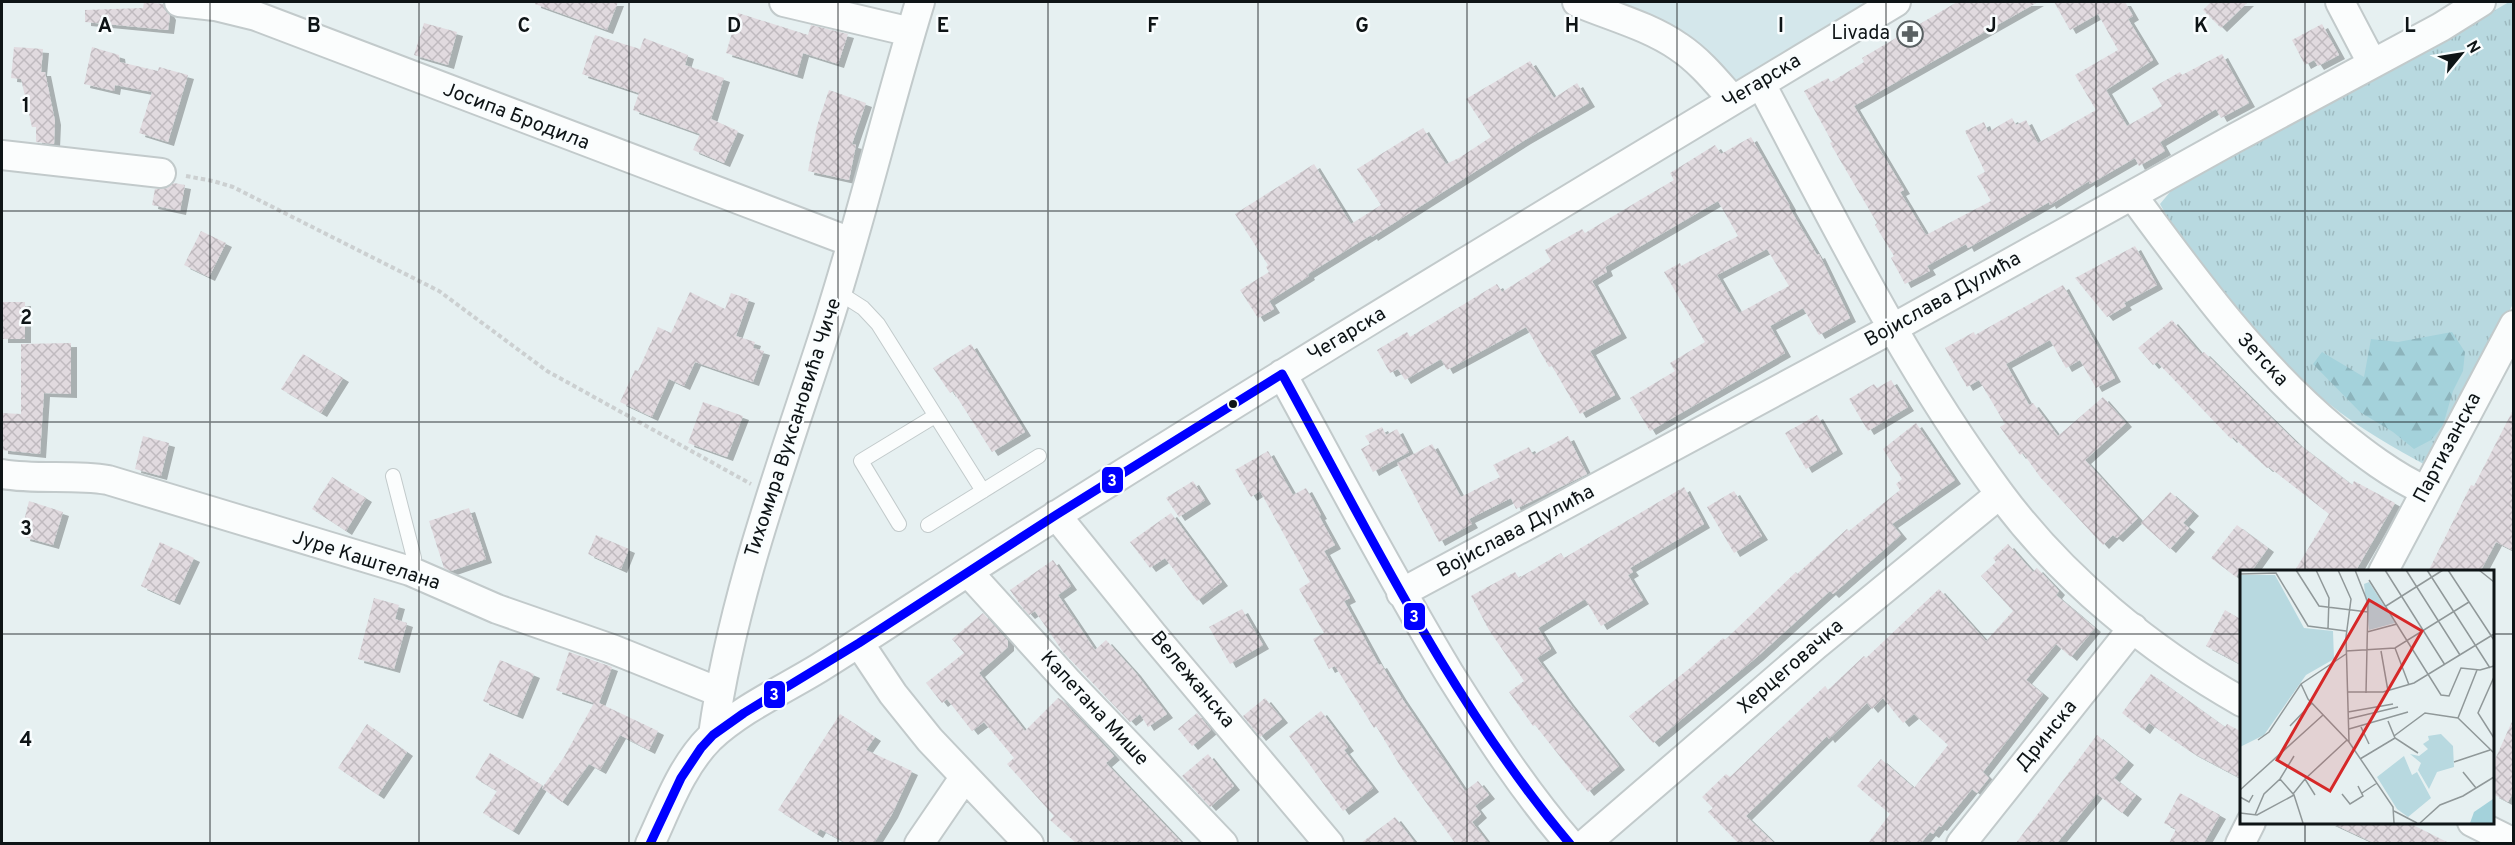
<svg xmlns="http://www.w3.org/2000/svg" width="2515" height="845" font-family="Overpass,sans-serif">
<defs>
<pattern id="grass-tufts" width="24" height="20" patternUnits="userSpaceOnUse" patternTransform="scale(1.5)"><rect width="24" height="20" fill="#b8d9e0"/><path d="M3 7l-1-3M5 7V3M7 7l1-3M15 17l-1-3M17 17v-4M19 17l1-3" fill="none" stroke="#9db9bf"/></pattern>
<pattern id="forest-firs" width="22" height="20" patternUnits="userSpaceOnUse" patternTransform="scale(1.5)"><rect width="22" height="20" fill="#a4d2db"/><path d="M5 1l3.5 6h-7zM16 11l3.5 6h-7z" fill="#8cb3bb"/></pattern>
<pattern id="building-cross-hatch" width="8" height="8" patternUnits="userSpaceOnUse" patternTransform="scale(1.5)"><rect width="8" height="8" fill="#e1dadf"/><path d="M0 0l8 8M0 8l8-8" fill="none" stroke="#c0babf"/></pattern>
<filter id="shadow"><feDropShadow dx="6" dy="4" stdDeviation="0" flood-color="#0004"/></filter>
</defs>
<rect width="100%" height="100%" fill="#e6f0f1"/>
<!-- built -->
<path fill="#d4e7eb" d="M 1612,2 L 1869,2 L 1738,80 L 1728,77 Z"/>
<!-- grass -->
<path fill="url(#grass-tufts)" d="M 2509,2 L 2513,2 L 2513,304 L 2429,467 C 2394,448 2359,428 2328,403 C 2283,367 2245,320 2210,275 C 2192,252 2174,230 2160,204 L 2175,186 L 2398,66 Z"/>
<!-- forest -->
<path fill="url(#forest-firs)" d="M 2452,332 L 2465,352 L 2463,371 L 2453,391 L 2443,425 L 2431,440 L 2414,449 L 2393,432 L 2360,412 L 2313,364 L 2322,352 L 2364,377 L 2371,339 L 2398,342 Z"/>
<!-- building -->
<path fill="url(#building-cross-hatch)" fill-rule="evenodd" filter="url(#shadow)" d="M 144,2 L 163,4 L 170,16 L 168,30 L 85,22 L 85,10 L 143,8 Z
M 535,2 L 618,2 L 607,30 L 535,4 Z
M 1957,2 L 2038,2 L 1854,106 L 1904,190 L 1900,192 L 1926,235 L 1991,201 L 1977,176 L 1985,172 L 1965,131 L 1984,122 L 1988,132 L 2012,118 L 2016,125 L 2026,120 L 2038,143 L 2096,110 L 2075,75 L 2118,50 L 2098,14 L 2070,30 L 2054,2 L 2125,2 L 2133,16 L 2128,19 L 2153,60 L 2106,90 L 2127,126 L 2162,106 L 2152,88 L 2180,72 L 2182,75 L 2222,54 L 2249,103 L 2221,118 L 2216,109 L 2160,142 L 2165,151 L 2139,166 L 2135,158 L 2090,184 L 2089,181 L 2050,205 L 2049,202 L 1968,248 L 1966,244 L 1927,266 L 1930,271 L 1905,284 L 1891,258 L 1894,256 L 1875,225 L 1877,223 L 1830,143 L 1832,142 L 1804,91 L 1828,78 L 1831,82 L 1864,62 L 1862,58 Z
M 2211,2 L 2248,2 L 2221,28 L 2203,10 Z
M 738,13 L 808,35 L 811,25 L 848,34 L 838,64 L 803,53 L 797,75 L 726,53 Z
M 424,23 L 457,32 L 448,65 L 414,55 Z
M 2322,24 L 2339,55 L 2318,66 L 2314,60 L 2305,65 L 2292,40 Z
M 595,35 L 640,49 L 644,38 L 688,55 L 685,65 L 724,78 L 711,119 L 738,131 L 724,163 L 693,150 L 700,134 L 633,110 L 639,93 L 582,74 Z
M 14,47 L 43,49 L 41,72 L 45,72 L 55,121 L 54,144 L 36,142 L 36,127 L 32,127 L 21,79 L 11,78 Z
M 92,47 L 119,55 L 120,62 L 158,71 L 159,67 L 188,75 L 168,142 L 139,133 L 152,92 L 115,85 L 114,91 L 84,84 Z
M 1530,61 L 1554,98 L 1577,83 L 1589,103 L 1525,140 L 1372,237 L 1371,235 L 1308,274 L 1309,276 L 1269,301 L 1274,309 L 1258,318 L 1240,290 L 1269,272 L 1266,267 L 1268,265 L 1235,214 L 1314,164 L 1351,224 L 1381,205 L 1357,169 L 1423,128 L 1446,164 L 1459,158 L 1491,137 L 1466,99 Z
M 829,90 L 866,103 L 852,144 L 856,145 L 849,180 L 808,171 L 817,126 Z
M 1751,137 L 1790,206 L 1789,207 L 1817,255 L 1819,254 L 1850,318 L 1819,335 L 1803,308 L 1770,326 L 1785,353 L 1650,431 L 1630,398 L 1675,371 L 1670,363 L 1705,342 L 1664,272 L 1680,263 L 1681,266 L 1738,236 L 1718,201 L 1605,267 L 1607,272 L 1592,281 L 1621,334 L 1590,351 L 1615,395 L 1580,414 L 1552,366 L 1549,367 L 1526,327 L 1447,370 L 1441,359 L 1405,380 L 1398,369 L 1390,373 L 1377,350 L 1407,332 L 1410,337 L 1497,284 L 1502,292 L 1551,261 L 1545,250 L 1582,229 L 1585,233 L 1640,200 L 1674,180 L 1670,173 L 1715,145 L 1721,154 ZM 1767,249 L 1789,286 L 1739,313 L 1717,275 Z
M 174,183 L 185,185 L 180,211 L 152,205 L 155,189 L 167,188 Z
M 201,231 L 226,243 L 209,277 L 184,265 Z
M 2135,246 L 2157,285 L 2124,303 L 2126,306 L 2107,317 L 2075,278 Z
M 2063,285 L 2115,378 L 2096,388 L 2080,360 L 2066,368 L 2050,340 L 2006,364 L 2029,405 L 2033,403 L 2058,436 L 2103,397 L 2126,423 L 2085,460 L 2138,518 L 2117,538 L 2113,535 L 2103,545 L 2040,477 L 2023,453 L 2020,455 L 2000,427 L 2005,424 L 1979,380 L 1967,387 L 1945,348 L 1974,332 L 1975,335 Z
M 690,292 L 725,309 L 731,293 L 749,299 L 736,336 L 755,342 L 753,348 L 764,351 L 753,382 L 695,362 L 684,386 L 669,379 L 652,417 L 620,402 L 635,370 L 638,371 L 658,327 L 671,333 Z
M 2,302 L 25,302 L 25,339 L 2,339 Z
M 2172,320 L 2201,354 L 2204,352 L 2297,443 L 2352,485 L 2354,481 L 2395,503 L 2355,572 L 2294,572 L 2329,514 L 2269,467 L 2267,468 L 2233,437 L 2231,439 L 2157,362 L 2153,365 L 2138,348 Z
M 71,343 L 71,394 L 44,393 L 40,454 L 2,450 L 2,413 L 21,414 L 21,344 Z
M 971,344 L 1025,432 L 992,452 L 953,391 L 950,393 L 933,368 Z
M 303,354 L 343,378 L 321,413 L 281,389 Z
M 1891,380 L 1908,407 L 1868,431 L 1849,399 L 1874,384 L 1877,388 Z
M 703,402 L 743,416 L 727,457 L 688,443 Z
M 2514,408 L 2514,551 L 2496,542 L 2480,572 L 2428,572 L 2471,485 L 2474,486 Z
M 1817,415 L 1837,450 L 1806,469 L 1785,433 Z
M 1916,423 L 1955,480 L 1892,524 L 1901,535 L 1833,594 L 1830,591 L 1757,657 L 1653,743 L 1629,716 L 1690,668 L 1723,638 L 1725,640 L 1796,572 L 1797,574 L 1847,529 L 1849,531 L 1900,490 L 1896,484 L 1902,479 L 1883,449 Z
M 1382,427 L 1386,435 L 1397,429 L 1409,452 L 1373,472 L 1361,449 L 1370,444 L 1365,436 Z
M 143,436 L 169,443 L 161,476 L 135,469 Z
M 1568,436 L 1587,474 L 1516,509 L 1511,498 L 1469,519 L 1472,524 L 1439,542 L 1397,463 L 1432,444 L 1461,497 L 1500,477 L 1493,465 L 1529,447 L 1533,455 Z
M 1268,451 L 1293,495 L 1306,488 L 1321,515 L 1319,516 L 1335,545 L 1324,551 L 1350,598 L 1344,601 L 1379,665 L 1381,664 L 1401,697 L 1465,791 L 1478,781 L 1489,795 L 1475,806 L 1481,814 L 1472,822 L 1488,843 L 1455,843 L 1402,769 L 1376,726 L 1374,728 L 1335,666 L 1329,669 L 1313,639 L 1324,633 L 1299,589 L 1310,582 L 1260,491 L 1251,497 L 1235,470 Z
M 332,477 L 366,498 L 346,531 L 312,509 Z
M 1193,481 L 1205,500 L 1179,517 L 1166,498 Z
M 1684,487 L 1704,524 L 1630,568 L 1633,572 L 1628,575 L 1643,600 L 1601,626 L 1585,599 L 1538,628 L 1551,649 L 1537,658 L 1568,701 L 1619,766 L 1588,792 L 1535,725 L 1533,726 L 1509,692 L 1524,681 L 1489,630 L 1471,596 L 1515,572 L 1519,578 L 1561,553 L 1564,558 Z
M 1734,491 L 1762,536 L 1734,553 L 1707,507 Z
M 2170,492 L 2193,512 L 2183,523 L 2189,528 L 2170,549 L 2141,523 Z
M 29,501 L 63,512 L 53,545 L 24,537 L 29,522 L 24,521 Z
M 469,508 L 486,559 L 451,571 L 444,568 L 429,521 Z
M 1171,513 L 1222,582 L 1197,601 L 1165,558 L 1150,568 L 1130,542 Z
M 2237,525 L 2268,548 L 2251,572 L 2239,572 L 2236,577 L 2211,558 Z
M 596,535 L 629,549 L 621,569 L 588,554 Z
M 160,542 L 194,558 L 174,601 L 141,586 Z
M 2008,544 L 2033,572 L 2037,568 L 2059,591 L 2056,595 L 2095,628 L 2071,657 L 2056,644 L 2026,680 L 2043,694 L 1983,772 L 1989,778 L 1977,793 L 1972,789 L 1941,827 L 1939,826 L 1933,834 L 1930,832 L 1921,843 L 1868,843 L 1890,814 L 1857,786 L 1881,759 L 1914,788 L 1948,745 L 1914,714 L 1903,723 L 1883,698 L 1872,709 L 1867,703 L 1829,739 L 1827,736 L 1746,816 L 1774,843 L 1738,843 L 1708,812 L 1713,808 L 1702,797 L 1726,774 L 1730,777 L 1825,686 L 1828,690 L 1864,656 L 1866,658 L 1939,589 L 1986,641 L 2013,611 L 1981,576 L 1996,562 L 1993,558 Z
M 1053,560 L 1071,586 L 1058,595 L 1095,650 L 1106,640 L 1135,672 L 1167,714 L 1148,727 L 1140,714 L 1130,722 L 1063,652 L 1035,611 L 1029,615 L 1022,607 L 1010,590 Z
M 374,598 L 399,605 L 395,619 L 407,623 L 394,669 L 358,659 Z
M 1242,609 L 1263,645 L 1230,664 L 1209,627 Z
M 2225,610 L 2242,620 L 2242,665 L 2206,646 Z
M 983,613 L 1008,641 L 1008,647 L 979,673 L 1025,731 L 1058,698 L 1062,700 L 1114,756 L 1106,763 L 1182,843 L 1076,843 L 1050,820 L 1054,816 L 1007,764 L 1014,758 L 984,722 L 972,731 L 947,699 L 942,703 L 926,683 L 964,653 L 952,639 Z
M 569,652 L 612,667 L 599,703 L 658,731 L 649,750 L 620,735 L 600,770 L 589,764 L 562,802 L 542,788 L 564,757 L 594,703 L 556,690 Z
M 500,660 L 534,674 L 517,715 L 483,701 Z
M 2151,674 L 2225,727 L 2227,724 L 2242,732 L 2242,779 L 2191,752 L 2149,723 L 2144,730 L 2122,713 Z
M 1265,698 L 1282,719 L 1260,737 L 1243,716 Z
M 1321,711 L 1348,747 L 1344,750 L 1373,788 L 1343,811 L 1289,736 Z
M 1197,713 L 1211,730 L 1192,746 L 1178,729 Z
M 840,714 L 875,737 L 866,750 L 912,771 L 892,814 L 874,843 L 846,843 L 820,829 L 817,834 L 778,810 Z
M 2514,717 L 2514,791 L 2508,802 L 2493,794 L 2493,764 Z
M 367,724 L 407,752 L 378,795 L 338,768 Z
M 2097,735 L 2128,761 L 2114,778 L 2136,795 L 2122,813 L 2097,794 L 2057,843 L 2016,843 Z
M 490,753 L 542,785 L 513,831 L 483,813 L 497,791 L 475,778 Z
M 1208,754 L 1234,786 L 1210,807 L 1182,776 Z
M 2180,793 L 2220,815 L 2204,843 L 2169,843 L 2176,829 L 2164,823 Z
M 1395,817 L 1415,843 L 1361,843 Z
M 2329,822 L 2407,822 L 2449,843 L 2374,843 Z"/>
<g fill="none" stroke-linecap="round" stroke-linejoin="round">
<!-- service casing -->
<g stroke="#c2cacb" stroke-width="16">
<path id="service" d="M 838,292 L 863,308 L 878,324 L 983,491
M 393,476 L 414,558 L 410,571
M 899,524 L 861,461 L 935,416
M 928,525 L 1039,456"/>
</g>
<!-- minor casing -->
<g stroke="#c2cacb" stroke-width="32">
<path id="minor" d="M 179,2 L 215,6 L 256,16 L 851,242
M 784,2 L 911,32
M 1577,2 C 1610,16 1649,26 1679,47 C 1700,61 1716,81 1732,99
M 2340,2 L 2372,63
M 1761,84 C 1835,223 1905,366 2000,494 C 2063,579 2150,650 2242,702
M 2,155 L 161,173
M 2132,195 C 2194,279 2254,362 2335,430 C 2363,453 2393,476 2426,491
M 1282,374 C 1337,474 1390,575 1449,673 C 1486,732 1524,791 1570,844
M 2,474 C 37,480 73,474 108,480 L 410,571 L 497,609 L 612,649 L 719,692
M 1056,515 L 1153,635 L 1329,844
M 968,572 L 1067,681 L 1223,844
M 2383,572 L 2514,325
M 1401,593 L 1893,328 L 2233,139 L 2441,27 L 2481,2
M 859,643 L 893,694 L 930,740 L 1029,844
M 713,735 C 733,591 786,454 830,316 C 863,212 888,106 920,2
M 2472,822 L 2514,843
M 650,844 C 667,808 681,767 710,738 C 741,709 783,690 819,668 C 888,625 955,579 1024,536 C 1312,353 1604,178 1896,2
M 919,844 L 964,778
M 1585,844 L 1816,645 L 2000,494
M 1961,844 L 2133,628
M 2240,844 L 2251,822"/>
</g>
<!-- path -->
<path stroke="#ccd0d1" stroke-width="4" stroke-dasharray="4.5 3" stroke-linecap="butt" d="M 186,176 L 213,181 L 233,187 L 439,291 L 547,371 L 751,484"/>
<!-- service -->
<use href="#service" stroke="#fbfdfd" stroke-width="14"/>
<!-- minor -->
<use href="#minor" stroke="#fbfdfd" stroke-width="28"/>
<!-- bus-1 casing -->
<g stroke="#f9fdfe" stroke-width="14">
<path id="bus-1" d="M 1282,374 C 1370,534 1451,703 1570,844
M 650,844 L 681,778 L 701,748 L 713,735 L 744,713 L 859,643 L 1056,515 L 1282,374"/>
</g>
<!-- bus-1 -->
<use href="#bus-1" stroke="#00f" stroke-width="9"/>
</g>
<!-- grid -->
<path fill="none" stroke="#0e1416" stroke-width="1.5" stroke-opacity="0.55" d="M 210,2 L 210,844M 419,2 L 419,844M 629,2 L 629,844M 838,2 L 838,844M 1048,2 L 1048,844M 1258,2 L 1258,844M 1467,2 L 1467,844M 1677,2 L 1677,844M 1886,2 L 1886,844M 2096,2 L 2096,844M 2305,2 L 2305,572M 2,211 L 2514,211M 2,422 L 2514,422M 2,634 L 2242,634M 2492,634 L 2514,634M 2305,822 L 2305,844"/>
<!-- icons -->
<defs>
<g id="pharmacy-ring" transform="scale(1.35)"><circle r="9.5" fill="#f9fdfe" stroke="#5a6163" stroke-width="1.5"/><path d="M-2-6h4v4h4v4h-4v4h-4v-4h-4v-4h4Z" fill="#5a6163"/></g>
</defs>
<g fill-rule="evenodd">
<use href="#pharmacy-ring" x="1910" y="34"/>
</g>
<!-- markers -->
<circle fill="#0e1416" stroke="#f9fdfe" stroke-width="2" cx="1233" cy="404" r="5"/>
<g text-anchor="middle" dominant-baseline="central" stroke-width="5" stroke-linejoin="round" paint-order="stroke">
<!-- poi labels -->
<g font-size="20" fill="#0e1416" stroke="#f9fdfe" text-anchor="end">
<text x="1890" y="34">Livada</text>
</g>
<!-- street labels -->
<g font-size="20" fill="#0e1416" stroke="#f9fdfe">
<text transform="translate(1762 82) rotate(-31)">Чегарска</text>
<text transform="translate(516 117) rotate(21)">Јосипа Бродила</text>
<text transform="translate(1943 300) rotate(-29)">Војислава Дулића</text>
<text transform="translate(1347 335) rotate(-31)">Чегарска</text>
<text transform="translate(2262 360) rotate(47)">Зетска</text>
<text transform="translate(794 428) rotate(-72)">Тихомира Вуксановића Чиче</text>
<text transform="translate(2448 448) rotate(-62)">Партизанска</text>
<text transform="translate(1516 532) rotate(-28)">Војислава Дулића</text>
<text transform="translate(366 561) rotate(18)">Јуре Каштелана</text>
<text transform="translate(1791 667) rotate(-41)">Херцеговачка</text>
<text transform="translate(1192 680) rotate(50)">Вележанска</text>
<text transform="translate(1094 709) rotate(47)">Капетана Мише</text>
<text transform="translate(2047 736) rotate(-51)">Дринска</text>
</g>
</g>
<!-- overview -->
<g transform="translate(2240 570)">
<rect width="254" height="254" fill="#e6f0f1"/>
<path d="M 129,12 L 155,53 L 129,60 L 124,14 ZM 201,164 L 213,176 L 214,197 L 197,202 L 189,219 L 178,200 L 181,193 L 170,184 L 179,186 L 188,179 L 183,174 L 189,170 L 188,166 Z" fill="#b8d9e0"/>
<path d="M 253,229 L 253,253 L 230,253 L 234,242 Z" fill="#a4d2db"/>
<path d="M 164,186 L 172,205 L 177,202 L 191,228 L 168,247 L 157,239 L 137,207 Z" fill="#b8d9e0"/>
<path d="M 0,5 L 35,5 L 64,58 L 93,61 L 94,89 L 66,105 L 24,165 L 0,177 Z" fill="#b8d9e0"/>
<path fill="none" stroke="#909899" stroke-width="1.5" d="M 56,0 L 79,36 L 128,42M 76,0 L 89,28 L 88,59M 98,0 L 111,29 L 106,67 L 109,172M 115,0 L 128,33 L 126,123M 145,0 L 205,95M 166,0 L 220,85M 187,0 L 250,98M 208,0 L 254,70M 239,0 L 254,12M 0,4 L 36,3 L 68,56 L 106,61M 129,10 L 201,125 L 209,126 L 221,98 L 240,100 L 254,96M 146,36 L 203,0M 127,62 L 157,54M 155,78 L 169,115M 106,81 L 155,78 L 229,32M 141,81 L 148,121M 254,107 L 238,143 L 254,168M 61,114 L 68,129 L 109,172 L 153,237 L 154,253M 107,122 L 143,122 L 174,113 L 254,64M 108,142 L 153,134M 218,148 L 237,100M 218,148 L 254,183M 108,149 L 158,137M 148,151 L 155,168 L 178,183M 50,156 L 72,133M 121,157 L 129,174M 109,159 L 168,142M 154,166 L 185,143 L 218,148M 18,170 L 29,162 L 61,114 L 106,84M 120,189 L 155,168M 214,192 L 250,180M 223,202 L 236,218M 40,209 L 54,225 L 63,253M 65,209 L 107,170M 0,220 L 83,145M 122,223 L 137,213M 53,224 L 65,209 L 75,225M 102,224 L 110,234 L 123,226 L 118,216M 0,227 L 9,232 L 13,225M 154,241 L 177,253M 0,243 L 17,245 L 54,225M 15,245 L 24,224 L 40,209 L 54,186M 180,253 L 200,235 L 223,226 L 254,207"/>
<path fill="#d62828" fill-opacity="0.15" stroke="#d62828" stroke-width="3" d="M 129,30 L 182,61 L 90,221 L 37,190 Z"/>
<rect width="254" height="254" fill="none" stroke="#0e1416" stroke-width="3"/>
</g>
<g font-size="20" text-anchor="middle" font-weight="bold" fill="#0e1416" stroke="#f9fdfe" stroke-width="5" stroke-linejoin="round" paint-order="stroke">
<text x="105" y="32">A</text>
<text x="314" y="32">B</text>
<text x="524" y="32">C</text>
<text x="734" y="32">D</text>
<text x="943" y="32">E</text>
<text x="1153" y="32">F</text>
<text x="1362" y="32">G</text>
<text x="1572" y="32">H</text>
<text x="1781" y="32">I</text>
<text x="1991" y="32">J</text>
<text x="2201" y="32">K</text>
<text x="2410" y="32">L</text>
<text x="26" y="112">1</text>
<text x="26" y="324">2</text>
<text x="26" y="535">3</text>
<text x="26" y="746">4</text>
</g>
<g stroke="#f9fdfe" stroke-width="2">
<rect x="1101" y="466" width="23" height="28" rx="6" fill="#00f"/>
<rect x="1403" y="602" width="23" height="29" rx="6" fill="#00f"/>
<rect x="763" y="680" width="23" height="29" rx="6" fill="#00f"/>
</g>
<g font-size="16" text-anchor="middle" font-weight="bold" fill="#fff">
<text x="1112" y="486">3</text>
<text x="1414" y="622">3</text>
<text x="774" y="700">3</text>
</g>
<!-- border -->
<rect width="2515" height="845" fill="none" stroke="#0e1416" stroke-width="6"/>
<!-- north arrow -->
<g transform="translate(2461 54) rotate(60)" stroke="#f9fdfe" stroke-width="4.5" paint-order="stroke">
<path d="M0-4.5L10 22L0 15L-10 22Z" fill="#0e1416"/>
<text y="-9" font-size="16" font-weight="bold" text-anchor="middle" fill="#0e1416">N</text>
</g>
</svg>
